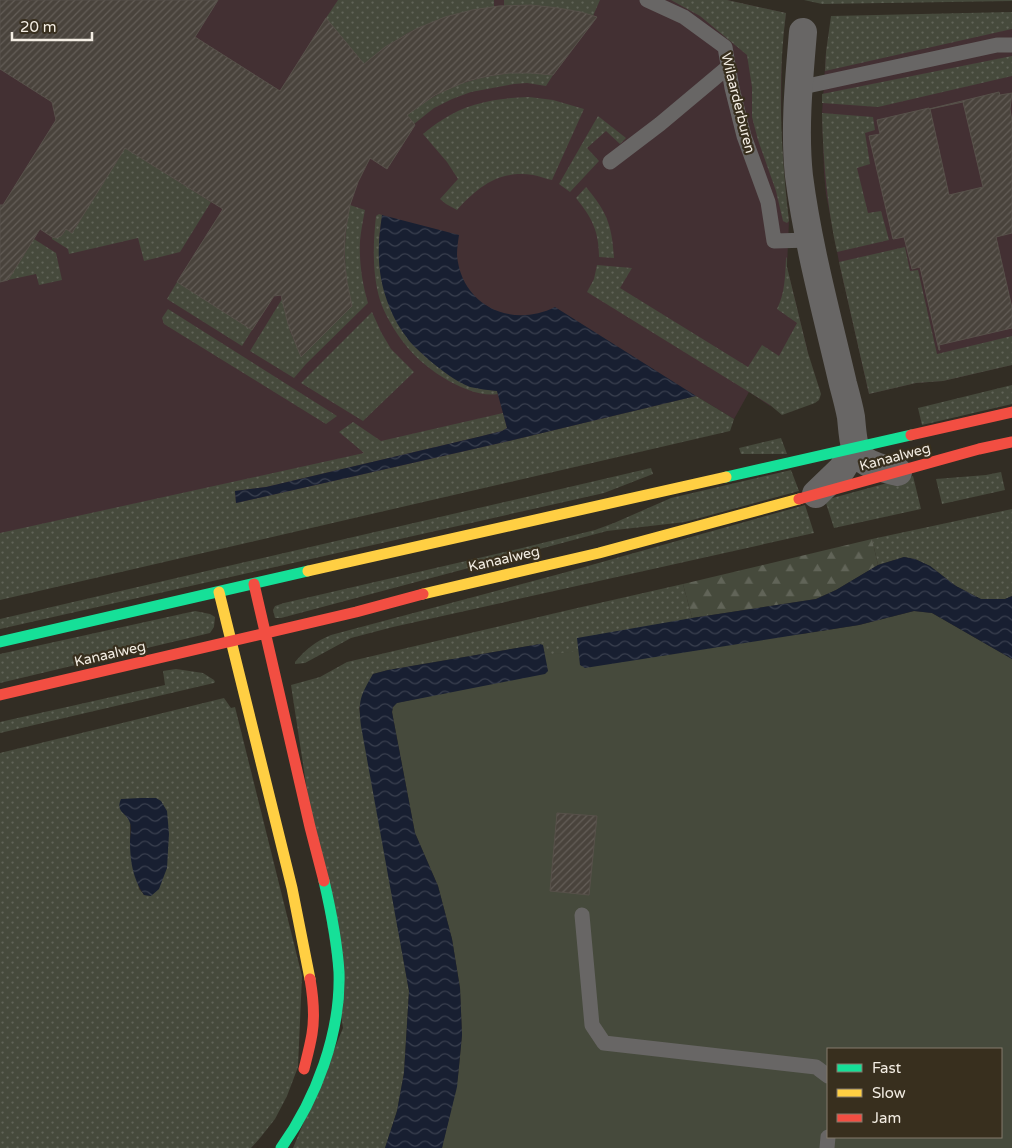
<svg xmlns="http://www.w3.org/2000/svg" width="1012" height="1148" font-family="'Varela Round',sans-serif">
<defs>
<pattern id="grass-dots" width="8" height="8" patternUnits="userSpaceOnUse" patternTransform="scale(1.25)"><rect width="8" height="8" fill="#464a3c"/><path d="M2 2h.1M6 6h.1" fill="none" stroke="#616458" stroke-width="1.8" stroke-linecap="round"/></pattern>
<pattern id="forest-firs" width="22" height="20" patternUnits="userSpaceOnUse" patternTransform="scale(1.25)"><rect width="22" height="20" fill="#464a3c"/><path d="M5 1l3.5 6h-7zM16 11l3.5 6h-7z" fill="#616458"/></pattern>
<pattern id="water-waves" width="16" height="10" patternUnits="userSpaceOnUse" patternTransform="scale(1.25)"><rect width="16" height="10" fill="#181f31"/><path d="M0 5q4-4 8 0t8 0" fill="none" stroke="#3a404f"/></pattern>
<pattern id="building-hatch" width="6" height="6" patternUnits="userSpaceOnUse" patternTransform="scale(1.25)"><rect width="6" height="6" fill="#49433c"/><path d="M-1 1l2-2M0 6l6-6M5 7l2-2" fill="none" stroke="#645e58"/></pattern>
</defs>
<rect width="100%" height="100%" fill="#322d24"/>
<!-- education -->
<path fill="#433033" d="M 0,0 L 727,0 L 786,13 L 782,45 L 781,129 L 782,159 L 789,221 L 787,267 L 808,353 L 770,406 L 749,392 L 734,419 L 696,396 L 513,440 L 0,597 Z
M 1012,29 L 1012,365 L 943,381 L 916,383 L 869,394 L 839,262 L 826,194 L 824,173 L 822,113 L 826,52 L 829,32 Z"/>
<!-- grass -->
<path fill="url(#grass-dots)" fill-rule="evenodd" d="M 338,0 L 494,0 L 494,7 C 474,12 453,16 434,22 C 408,30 385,47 364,64 L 326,18 Z
M 504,0 L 600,0 L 593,16 C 563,8 535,5 504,6 Z
M 671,0 L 727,0 L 786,13 C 777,82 781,152 789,221 L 787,223 L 783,221 L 776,191 L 758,140 L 752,117 L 752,87 L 747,55 L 700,16 Z
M 804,0 L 1012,0 L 1012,1 L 822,4 Z
M 1012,12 L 1012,29 L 825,71 L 826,52 L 831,16 Z
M 1012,56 L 1012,76 L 878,107 L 822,103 L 822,94 Z
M 509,73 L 531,73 L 553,75 L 546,86 L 527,83 L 514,84 L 471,92 L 452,99 L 434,108 L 414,124 L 407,115 C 442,88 466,79 509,73 Z
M 529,97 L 553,100 L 584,109 L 552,180 C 546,179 539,176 533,175 C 499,170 478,187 457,210 L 446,204 L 440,199 L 458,179 L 447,162 L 423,134 C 429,129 435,124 442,120 C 468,102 499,98 529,97 Z
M 822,113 L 873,117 L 875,130 L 865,133 L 870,164 L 857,168 L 868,213 L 881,211 L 889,240 L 837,252 C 827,206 823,160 822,113 Z
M 598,116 L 626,138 L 620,144 L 606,131 L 587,148 L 599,161 L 570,192 L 559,184 Z
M 125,148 L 211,202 L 180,252 L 144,261 L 138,238 L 69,254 L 68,249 L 52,239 L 52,237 C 60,239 63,235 66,229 L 72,233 Z
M 586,187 C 607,212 612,225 614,258 L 599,257 C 599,231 592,218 576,198 Z
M 350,205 L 365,210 C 363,220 361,230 360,241 C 359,261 362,283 368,303 L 306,364 L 294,378 L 250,351 L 282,299 L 290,331 L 301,356 L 352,306 C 343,269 343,243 350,205 Z
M 379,214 L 382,215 L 379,237 L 379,262 L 382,283 L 419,351 L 440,368 L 483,389 L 497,391 L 498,394 C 468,399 421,367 404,343 C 395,332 384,313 380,300 C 372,273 373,244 376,216 Z
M 34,239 L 56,253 L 62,280 L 39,285 L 36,274 L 8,280 Z
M 905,247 L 910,271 L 918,270 L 937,354 L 1012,336 L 1012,365 L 943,381 L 916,383 L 869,394 L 839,262 Z
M 787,257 L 787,267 L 808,353 L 821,394 L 819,400 L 815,403 L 782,415 L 770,405 L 749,392 L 587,292 L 594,279 L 597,265 L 632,268 L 620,288 L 748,367 L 762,345 L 779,356 L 797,323 L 777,309 C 785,293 785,277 786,259 Z
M 177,282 L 252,330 L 242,346 L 167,299 Z
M 168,309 L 337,416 L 326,424 L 164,324 L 162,318 Z
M 372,312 L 381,332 L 391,349 L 414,372 L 363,421 L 301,383 Z
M 1012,385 L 1012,404 L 922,425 L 918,408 Z
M 696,396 L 734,419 L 730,431 L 0,600 L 0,533 L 364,453 L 339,432 L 353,422 L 381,441 L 503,413 L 507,428 L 502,431 L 478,437 L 266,487 L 235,491 L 236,503 L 513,440 Z
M 781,438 L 787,454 L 741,454 L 739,448 Z
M 651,468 L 653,474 L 604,493 L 0,629 L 0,619 Z
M 791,470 L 799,491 L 685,522 L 607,531 L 281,618 L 275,618 L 273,610 L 275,606 L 284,603 L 518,549 L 595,530 L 614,523 L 671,498 Z
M 1001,472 L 1005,490 L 942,504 L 936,479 L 986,475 Z
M 913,476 L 921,509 L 834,528 L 825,500 Z
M 805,505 L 814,533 L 393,627 L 351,638 L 305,663 L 295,664 L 295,662 C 305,650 316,641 331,635 L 563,573 Z
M 1012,509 L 1012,596 L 1005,599 L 981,599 L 956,586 L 930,566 L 915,559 L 904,557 L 878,565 L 872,539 Z
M 683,584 L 692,618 L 684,620 L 1012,659 L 499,985 L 442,1148 L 448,1123 L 548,671 L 543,646 L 540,644 L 388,670 L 373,674 L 359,708 L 409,991 L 404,1073 L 397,1111 L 385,1148 L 293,1148 L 343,1028 L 291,685 L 320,677 L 347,662 L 573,609 Z
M 195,611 L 210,614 L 215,617 L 214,627 L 210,633 L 0,683 L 0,654 Z
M 176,669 L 203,673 L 214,680 L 215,682 L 214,683 L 0,733 L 0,722 L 165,685 L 163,671 Z
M 224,698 L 231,708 L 235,707 L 302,976 L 298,1067 L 287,1096 L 275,1119 L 260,1138 L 251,1148 L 0,1148 L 0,753 ZM 130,822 L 151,896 L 144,895 L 139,889 L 130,843 Z"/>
<!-- forest -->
<path fill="url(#forest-firs)" d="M 872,539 L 878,565 L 836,590 L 816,599 L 692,618 L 683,584 Z"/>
<!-- park -->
<path fill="#464a3c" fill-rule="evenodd" d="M 914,611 L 932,613 L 1012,659 L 1012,1148 L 442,1148 L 457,1087 L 462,1035 L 460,988 L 452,939 L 438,886 L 415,833 L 392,712 L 393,707 L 396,703 L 548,671 L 544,655 L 578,651 L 580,665 L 585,668 L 859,625 ZM 828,1049 L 1001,1049 L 1001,1137 L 828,1137 Z"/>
<!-- water -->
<path fill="url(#water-waves)" d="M 382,215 L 459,235 C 458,242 457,248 457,255 C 461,305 511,329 555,307 L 696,396 L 513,440 L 236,503 L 235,491 L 266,487 L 478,437 L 502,431 L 507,428 L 497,391 C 488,390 479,389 470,387 C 455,381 441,370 429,360 C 421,352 411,345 405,335 C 390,315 380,286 379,260 C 378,245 380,230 382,215 Z
M 904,557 L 915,559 L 930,566 L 956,586 L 981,599 L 1005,599 L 1012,596 L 1012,659 L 932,613 L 914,611 L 859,625 L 585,668 L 580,665 L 577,638 L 692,618 L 816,599 L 836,590 L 878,565 Z
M 540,644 L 543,645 L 548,671 L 545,674 L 397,703 L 393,707 L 392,712 L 415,833 L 438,886 L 452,939 L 460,988 L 462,1035 L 457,1087 L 442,1148 L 385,1148 L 397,1111 L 404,1073 L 409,991 L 361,726 C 358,701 360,696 373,674 L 388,670 Z
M 141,798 L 156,798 L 161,801 L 167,811 L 169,834 L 167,868 L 159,889 L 151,896 L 144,895 C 133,879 130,861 130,842 C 130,837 132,828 130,823 C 127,812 115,813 121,799 Z"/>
<!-- building -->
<path fill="url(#building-hatch)" stroke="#57514a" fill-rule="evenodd" d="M 0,0 L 28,0 L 30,1 L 32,0 L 218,0 L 195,37 L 280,91 L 326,18 L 364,64 L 385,47 L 416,29 L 445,17 L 472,10 L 499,6 L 531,5 L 558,8 L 581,12 L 597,17 L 553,75 L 531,73 L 509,73 L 488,76 L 467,81 L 435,95 L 407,115 L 415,125 L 387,169 L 370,158 L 358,182 L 350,205 L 345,234 L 344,258 L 347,282 L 352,306 L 301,357 L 288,324 L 281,295 L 274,296 L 252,330 L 177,282 L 223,209 L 125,148 L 72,233 L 66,229 L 61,236 L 55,238 L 52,237 L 40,229 L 8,280 L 0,282 L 0,205 L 3,205 L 56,120 L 52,102 L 0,69 Z
M 999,92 L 1000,95 L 1012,93 L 1010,109 L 1012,121 L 1012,233 L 996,237 L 1012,308 L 1012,328 L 939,345 L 940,350 L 939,350 L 920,267 L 912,269 L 904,237 L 893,239 L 869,136 L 880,134 L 877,120 L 929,108 L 929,109 ZM 963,102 L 983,187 L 949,195 L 930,109 Z
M 557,813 L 597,816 L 589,895 L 550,891 Z"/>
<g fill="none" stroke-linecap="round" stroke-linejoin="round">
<!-- lane -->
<path stroke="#686665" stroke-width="15" d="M 647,0 L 684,17 L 725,47 L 732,88 L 744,136 L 768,202 L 774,241 L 810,240
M 798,88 L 997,45 L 1012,45
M 610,162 L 660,124 L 728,67
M 582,915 L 592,1025 L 604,1043 L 816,1067 L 828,1076
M 827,1148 L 828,1137"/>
<!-- street -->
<path stroke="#686665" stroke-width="28" d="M 803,32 C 799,80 794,129 799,176 C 808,246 827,315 843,384 C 846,395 849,406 851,417 C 852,427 853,446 858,454 C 866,466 885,469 898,472
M 816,494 L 842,469 L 855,448"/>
<!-- fast -->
<path stroke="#16e098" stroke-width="11" d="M 726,477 L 911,435
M 0,642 L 308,571
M 281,1148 C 316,1099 341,1033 339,972 C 337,941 331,911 324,881"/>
<!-- slow -->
<path stroke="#ffcf43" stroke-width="11" d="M 308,571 L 726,477
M 219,592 L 292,888 L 310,979
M 423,594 L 599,553 L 799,499"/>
<!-- jam -->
<path stroke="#f24e42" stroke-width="11" d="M 911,435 L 1012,412
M 799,499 L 979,449 L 1012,442
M 254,584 L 310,827 L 324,881
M 0,695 L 356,612 L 423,594
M 304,1069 C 307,1057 310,1046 312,1034 C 315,1016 313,996 310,979"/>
</g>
<g text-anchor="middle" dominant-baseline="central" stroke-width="4.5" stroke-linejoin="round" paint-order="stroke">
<!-- street labels -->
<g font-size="14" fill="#f3ede3" stroke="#382f1e">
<text transform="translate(738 103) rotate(76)">Wilaarderburen</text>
<text transform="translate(895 457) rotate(-15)">Kanaalweg</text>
<text transform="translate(504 559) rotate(-13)">Kanaalweg</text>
<text transform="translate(110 654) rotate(-13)">Kanaalweg</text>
</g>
</g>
<!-- legend -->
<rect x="827" y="1048" width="175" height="90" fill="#382f1e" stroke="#837b6d"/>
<rect x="837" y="1064" width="25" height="8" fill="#16e098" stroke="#837b6d"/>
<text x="872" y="1073" font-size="15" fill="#f3ede3">Fast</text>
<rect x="837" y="1089" width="25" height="8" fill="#ffcf43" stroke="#837b6d"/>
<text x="872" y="1098" font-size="15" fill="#f3ede3">Slow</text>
<rect x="837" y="1114" width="25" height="8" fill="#f24e42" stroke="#837b6d"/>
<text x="872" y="1123" font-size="15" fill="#f3ede3">Jam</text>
<!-- scale -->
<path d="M12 32v8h80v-8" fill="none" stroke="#f3ede3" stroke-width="2.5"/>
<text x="20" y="32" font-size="15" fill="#f3ede3" stroke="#382f1e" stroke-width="4" paint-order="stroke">20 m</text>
</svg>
